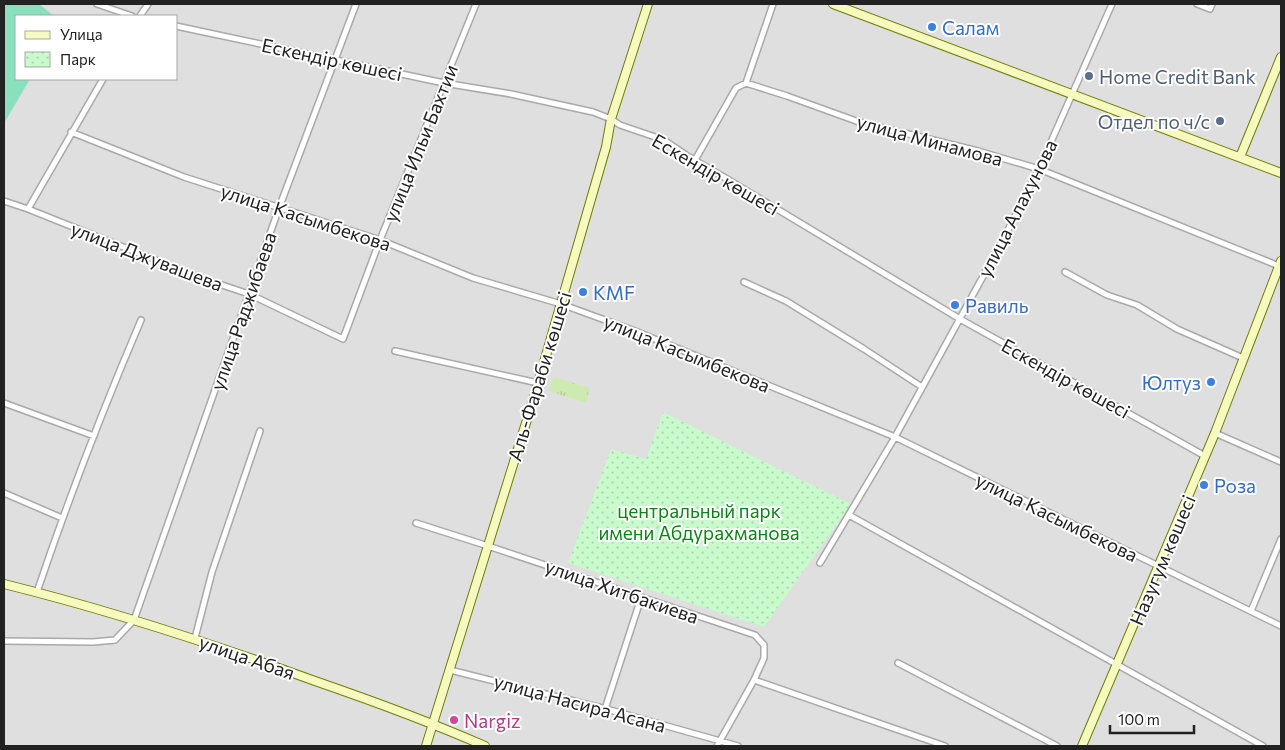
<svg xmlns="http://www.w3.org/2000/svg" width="1285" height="750" font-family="Commissioner,sans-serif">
<defs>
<pattern id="grass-tufts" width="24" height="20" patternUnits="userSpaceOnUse" patternTransform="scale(1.25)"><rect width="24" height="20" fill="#cdebb0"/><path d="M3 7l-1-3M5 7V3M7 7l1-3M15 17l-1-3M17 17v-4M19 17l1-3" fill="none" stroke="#b0c997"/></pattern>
<pattern id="park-dots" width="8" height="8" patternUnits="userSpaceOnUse" patternTransform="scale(1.25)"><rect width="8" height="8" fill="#c8facc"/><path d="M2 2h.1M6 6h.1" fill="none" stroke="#acd6af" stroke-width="1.8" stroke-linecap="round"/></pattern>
</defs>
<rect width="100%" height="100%" fill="#f2efe9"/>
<!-- residential -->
<path fill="#e0dfdf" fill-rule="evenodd" d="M 4,4 L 1281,4 L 1281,746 L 4,746 ZM 16,16 L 176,16 L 176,79 L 16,79 Z"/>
<!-- grass -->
<path fill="url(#grass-tufts)" d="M 553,377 L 590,388 L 586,403 L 549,391 Z"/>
<!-- park -->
<path fill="url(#park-dots)" d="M 663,412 L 851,504 L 764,627 L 568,563 L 611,449 L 646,459 Z"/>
<!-- pitch -->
<path fill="#88e0be" d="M 7,4 L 39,4 L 54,16 L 16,16 L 16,79 L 30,79 L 6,120 L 4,122 L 4,6 Z"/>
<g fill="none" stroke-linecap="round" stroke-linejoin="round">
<!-- street casing -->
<g stroke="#a9a9a9" stroke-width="8">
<path id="street" d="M 97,4 L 132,16
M 1197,4 L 1210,9 L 1212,4
M 140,16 L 148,4
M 176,26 L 444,83 L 511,94 L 593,112 L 611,119 L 620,125 L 664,140 L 689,157 L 727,179 L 960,319 L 1205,456
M 746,83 L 787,96 L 859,122 L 978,151 L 1039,169 L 1279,266
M 71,132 L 184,177 L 380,240 L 473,278 L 561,304 L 635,331 L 895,437 L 1281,626
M 695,160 L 736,88 L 746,83 L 773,4
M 4,201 L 28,209 L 201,278 L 249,294 L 343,339 L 380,240 L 476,4
M 28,209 L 103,79
M 1065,272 L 1107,295 L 1137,305 L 1177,329 L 1243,358
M 744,282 L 786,301 L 864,349 L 922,387
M 395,351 L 538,383
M 4,403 L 94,436
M 1215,433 L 1281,462
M 4,493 L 62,518
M 849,515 L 1263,746
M 416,523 L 488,546 L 755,635 L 764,645 L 764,658 L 754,680 L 717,746
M 820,563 L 895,437 L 1004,238 L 1039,169 L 1112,4
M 37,592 C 68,500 103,409 141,320
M 1251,611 L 1281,539
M 195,638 L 212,572 L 260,431
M 4,641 L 93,642 L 115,640 L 134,620 L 279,208 L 356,4
M 898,663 L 1057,746
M 450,670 L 610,710 L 738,746
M 754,680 L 945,746
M 605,709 L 641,598"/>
</g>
<!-- secondary casing -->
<g stroke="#707d05" stroke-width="10">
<path id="secondary" d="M 833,4 L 1281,173
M 1240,157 L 1281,57
M 4,584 C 109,610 213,644 315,681 C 373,701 430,722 485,746
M 426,746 L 534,397 L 606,147 L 611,119 L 648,4
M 1082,746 L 1215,433 L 1281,261"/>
</g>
<!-- street -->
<use href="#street" stroke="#fff" stroke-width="5"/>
<!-- secondary -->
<use href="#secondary" stroke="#f7fabf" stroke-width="8"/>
</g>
<!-- markers -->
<g fill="#3f7fe0" stroke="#fff" stroke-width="2">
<circle cx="932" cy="27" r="5"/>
<circle cx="583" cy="292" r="5"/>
<circle cx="955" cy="305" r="5"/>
<circle cx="1211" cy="382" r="5"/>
<circle cx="1204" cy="485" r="5"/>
</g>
<g fill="#5c6f8a" stroke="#fff" stroke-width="2">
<circle cx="1089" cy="76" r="5"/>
<circle cx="1220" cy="121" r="5"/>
</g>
<circle fill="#d1479c" stroke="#fff" stroke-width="2" cx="454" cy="720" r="5"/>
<g text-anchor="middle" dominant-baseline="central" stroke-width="4" stroke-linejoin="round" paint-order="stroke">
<!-- shop labels -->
<g font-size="19" fill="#366cbe" stroke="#fff" text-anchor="start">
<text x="942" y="27">Салам</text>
<text x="593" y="292">KMF</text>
<text x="965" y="305">Равиль</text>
<text x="1201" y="382" text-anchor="end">Юлтуз</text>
<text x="1214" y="485">Роза</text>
</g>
<!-- street labels -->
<g font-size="19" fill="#222" stroke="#fff">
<text transform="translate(332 59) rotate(12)">Ескендір көшесі</text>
<text transform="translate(930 140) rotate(15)">улица Минамова</text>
<text transform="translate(420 143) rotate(-68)">улица Ильи Бахтии</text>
<text transform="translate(716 174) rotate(30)">Ескендір көшесі</text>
<text transform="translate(1017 208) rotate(-63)">улица Алахунова</text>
<text transform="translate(306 217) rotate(18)">улица Касымбекова</text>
<text transform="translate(147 256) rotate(21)">улица Джувашева</text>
<text transform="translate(243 311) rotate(-71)">улица Раджибаева</text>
<text transform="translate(687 353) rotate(22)">улица Касымбекова</text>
<text transform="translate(539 376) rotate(-73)">Аль-Фараби көшесі</text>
<text transform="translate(1066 378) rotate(29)">Ескендір көшесі</text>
<text transform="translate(1057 517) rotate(26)">улица Касымбекова</text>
<text transform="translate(1162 560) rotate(-67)">Назугум көшесі</text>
<text transform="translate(622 591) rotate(19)">улица Хитбакиева</text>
<text transform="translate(247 657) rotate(19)">улица Абая</text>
<text transform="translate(580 703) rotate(15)">улица Насира Асана</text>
</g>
<!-- service labels -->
<g font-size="19" fill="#4e5e75" stroke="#fff" text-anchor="start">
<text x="1099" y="76">Home Credit Bank</text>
<text x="1210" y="121" text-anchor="end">Отдел по ч/с</text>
</g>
<!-- park labels -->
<g font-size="19" fill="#0c8416" stroke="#fff">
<text x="699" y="510">центральный парк<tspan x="699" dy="22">имени Абдурахманова</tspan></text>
</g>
<!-- hotel labels -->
<g font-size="19" fill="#b23c85" stroke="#fff" text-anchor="start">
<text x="464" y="720">Nargiz</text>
</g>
</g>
<!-- border -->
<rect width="1285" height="750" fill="none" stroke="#222222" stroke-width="10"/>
<!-- legend -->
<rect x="15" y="15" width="162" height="65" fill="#ffffff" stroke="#a7a7a7"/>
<rect x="25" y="31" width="25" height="8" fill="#f7fabf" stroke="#a7a7a7"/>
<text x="60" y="40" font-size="15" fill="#222222">Улица</text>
<rect x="25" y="52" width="25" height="15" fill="url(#park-dots)" stroke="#a7a7a7"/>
<text x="60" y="65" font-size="15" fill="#222222">Парк</text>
<!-- scale -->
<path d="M1110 725v8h84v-8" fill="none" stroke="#222222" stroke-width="2.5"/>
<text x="1118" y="725" font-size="15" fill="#222222" stroke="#ffffff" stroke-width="4" paint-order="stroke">100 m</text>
</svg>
